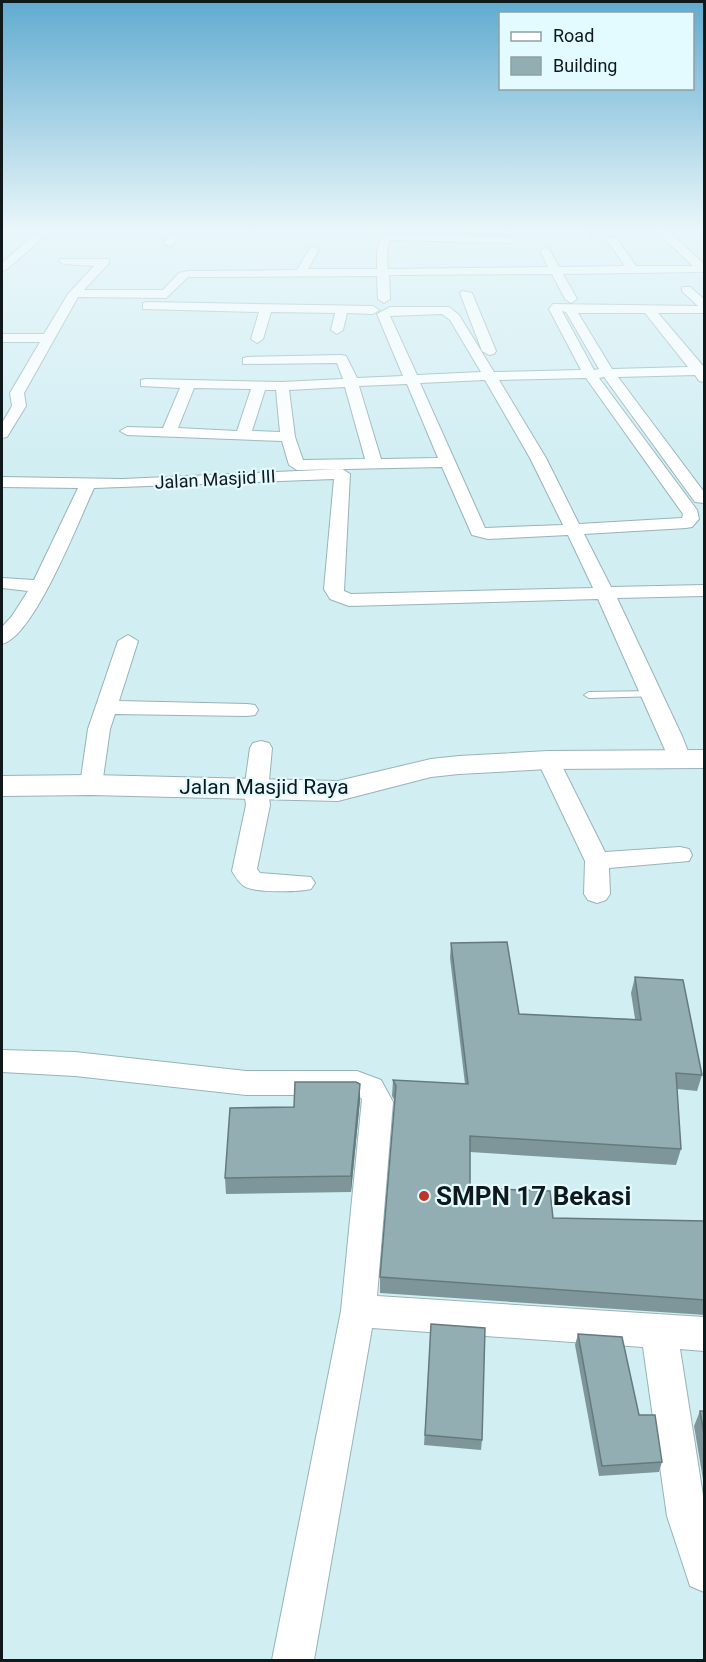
<svg xmlns="http://www.w3.org/2000/svg" width="706" height="1662" font-family="Roboto,sans-serif">
<rect width="100%" height="100%" fill="#d1eef3"/>
<g fill="none" stroke-linecap="round" stroke-linejoin="round">
<!-- lane casing -->
<g stroke="#98b3b8" stroke-width="2">
<path id="lane" d="M 655,691 L 660,694 L 659,696 L 589,698 L 584,695 L 589,692 Z"/>
</g>
<!-- street casing -->
<g stroke="#98b3b8" stroke-width="2">
<path id="street" d="M 49,228 L 62,228 L 43,238 L 6,270 L 2,271 L 2,263 L 35,234 Z
M 160,228 L 170,228 L 169,231 L 179,237 L 172,246 L 163,244 L 168,238 L 159,234 Z
M 577,228 L 704,228 L 704,231 L 668,231 L 704,264 L 704,272 L 563,274 L 577,299 L 571,303 L 565,299 L 552,274 L 389,275 L 390,299 L 384,303 L 378,299 L 377,276 L 188,277 L 166,298 L 78,297 L 24,393 L 26,406 L 7,437 L 2,438 L 2,423 L 12,406 L 10,393 L 40,342 L 2,342 L 2,334 L 44,334 L 68,294 L 94,266 L 64,264 L 59,261 L 60,259 L 109,259 L 109,263 L 84,290 L 163,290 L 179,273 L 188,271 L 297,270 L 310,248 L 314,247 L 319,250 L 308,269 L 377,269 L 377,252 L 381,237 L 386,234 L 510,237 L 515,240 L 510,243 L 390,240 L 387,252 L 388,269 L 548,267 L 540,251 L 545,248 L 549,249 L 559,267 L 625,266 L 607,240 L 612,237 L 616,238 L 636,266 L 693,266 L 656,231 L 588,231 L 591,237 L 586,240 L 582,239 Z
M 682,287 L 690,287 L 704,299 L 704,313 L 658,313 L 704,367 L 704,382 L 699,381 L 695,375 L 618,377 L 704,492 L 704,503 L 695,502 L 604,377 L 599,378 L 697,510 L 699,519 L 692,527 L 686,528 L 584,534 L 611,587 L 704,585 L 704,596 L 617,598 L 682,736 L 691,759 L 688,764 L 672,764 L 669,759 L 598,599 L 349,606 L 330,599 L 324,589 L 334,479 L 94,488 C 79,520 34,637 2,644 L 2,627 L 12,616 L 28,591 L 2,588 L 2,578 L 34,580 L 78,488 L 2,487 L 2,477 L 123,479 L 342,469 L 350,474 L 344,591 L 351,594 L 593,588 L 568,535 L 488,539 L 472,535 L 442,467 L 297,470 L 289,465 L 282,441 L 127,435 L 120,431 L 127,427 L 163,428 L 180,388 L 141,386 L 141,380 L 146,379 L 282,382 L 343,379 L 337,363 L 243,364 L 243,358 L 248,357 L 341,355 L 346,356 L 357,378 L 403,376 L 377,314 L 390,307 L 449,307 L 459,315 L 494,372 L 581,370 L 549,309 L 553,304 L 698,306 L 682,291 ZM 562,311 L 566,312 L 599,369 L 594,370 ZM 578,313 L 645,313 L 688,367 L 612,369 ZM 442,314 L 450,320 L 481,372 L 417,375 L 390,316 ZM 586,378 L 683,514 L 682,518 L 579,524 L 546,458 L 499,380 ZM 485,380 L 530,458 L 563,525 L 485,528 L 420,383 ZM 407,384 L 438,458 L 381,459 L 359,386 ZM 345,387 L 365,459 L 303,460 L 295,437 L 289,390 ZM 194,388 L 251,389 L 237,431 L 178,428 ZM 265,390 L 276,390 L 280,432 L 252,431 Z
M 462,291 L 472,293 L 496,351 L 494,354 L 489,355 L 482,351 L 460,293 Z
M 147,302 L 373,306 L 379,310 L 373,314 L 347,313 L 343,330 L 337,334 L 331,330 L 335,313 L 271,312 L 263,339 L 257,343 L 251,339 L 259,312 L 143,309 L 143,303 Z
M 128,635 L 138,641 L 119,701 L 247,704 L 255,705 L 258,710 L 255,715 L 247,716 L 115,714 L 110,729 L 102,785 L 99,790 L 83,790 L 80,785 L 88,729 L 118,641 Z
M 261,741 L 269,743 L 272,748 L 268,791 L 270,805 L 257,869 L 260,873 L 311,877 L 315,883 L 311,889 C 299,892 253,893 244,886 C 239,883 235,876 232,871 L 246,805 L 244,791 L 250,748 L 253,743 Z
M 548,753 L 556,755 L 559,760 L 605,852 L 680,847 L 689,849 L 692,855 L 689,861 L 609,868 L 610,894 L 606,900 L 597,903 L 588,900 L 584,894 L 585,861 L 537,760 L 540,755 Z
M 2,1050 L 75,1052 L 246,1071 L 357,1071 L 381,1080 L 393,1102 L 377,1296 L 704,1317 L 704,1351 L 680,1349 L 704,1502 L 704,1592 L 690,1586 L 667,1516 L 643,1347 L 372,1328 L 314,1660 L 272,1660 L 341,1311 L 362,1099 L 357,1095 L 246,1095 L 75,1076 L 2,1072 Z"/>
</g>
<!-- secondary casing -->
<g stroke="#98b3b8" stroke-width="2">
<path id="secondary" d="M 704,750 L 704,768 L 548,769 L 459,774 L 431,777 L 338,801 L 91,795 L 2,796 L 2,776 L 91,775 L 338,781 L 431,759 L 459,756 L 548,751 Z"/>
</g>
<!-- lane -->
<use href="#lane" fill="#fff" fill-rule="evenodd"/>
<!-- street -->
<use href="#street" fill="#fff" fill-rule="evenodd"/>
<!-- secondary -->
<use href="#secondary" fill="#fff" fill-rule="evenodd"/>
</g>
<!-- wall -->
<path fill="#7e9699" d="M 451,943 L 519,1014 L 635,1019 L 631,993 L 635,977 L 702,1075 L 697,1091 L 677,1089 L 681,1149 L 676,1165 L 470,1152 L 470,1188 L 553,1218 L 705,1221 L 705,1315 L 380,1293 L 380,1277 L 395,1101 L 392,1096 L 393,1080 L 465,1084 L 450,958 Z
M 360,1084 L 360,1100 L 351,1192 L 226,1194 L 225,1178 L 294,1107 Z
M 431,1324 L 482,1440 L 481,1450 L 424,1445 Z
M 578,1334 L 639,1415 L 662,1462 L 659,1472 L 599,1476 L 575,1345 Z
M 700,1411 L 705,1411 L 705,1491 L 694,1426 Z"/>
<!-- shaded-wall -->
<path fill="#667a7d" d="M 360,1084 L 360,1100 L 351,1192 L 351,1176 Z"/>
<!-- building -->
<path fill="#92aeb2" stroke="#667a7d" stroke-width="1.5" d="M 507,942 L 519,1014 L 641,1020 L 635,977 L 683,980 L 702,1075 L 676,1073 L 681,1149 L 470,1136 L 470,1188 L 550,1191 L 553,1218 L 705,1221 L 705,1300 L 380,1277 L 396,1086 L 393,1080 L 468,1084 L 451,943 Z
M 295,1082 L 356,1082 L 360,1084 L 351,1176 L 225,1178 L 230,1108 L 294,1107 Z
M 431,1324 L 485,1328 L 482,1440 L 425,1435 Z
M 578,1334 L 622,1337 L 639,1415 L 655,1415 L 662,1462 L 602,1466 Z
M 700,1411 L 705,1411 L 705,1440 Z"/>
<!-- sky -->
<linearGradient id="sky" x2="0" y2="1"><stop stop-color="#60abd0"/><stop offset="0.5" stop-color="#eaf7fa"/><stop offset="1" stop-color="#eaf7fa" stop-opacity="0"/></linearGradient>
<rect width="706" height="460" fill="url(#sky)"/>
<!-- markers -->
<circle fill="#c13329" stroke="#e3fafe" stroke-width="2" cx="424" cy="1196" r="6"/>
<g text-anchor="middle" dominant-baseline="central" stroke-width="4.5" stroke-linejoin="round" paint-order="stroke">
<!-- far-street labels -->
<g font-size="18" fill="#0f191b" stroke="#e3fafe">
<text transform="translate(215 479) rotate(-3)">Jalan Masjid III</text>
</g>
<!-- street labels -->
<g font-size="21" fill="#0f191b" stroke="#e3fafe">
<text x="264" y="787">Jalan Masjid Raya</text>
</g>
<!-- near-poi labels -->
<g font-size="26" font-weight="bold" fill="#0f191b" stroke="#e3fafe" text-anchor="start">
<text x="436" y="1196">SMPN 17 Bekasi</text>
</g>
</g>
<!-- border -->
<rect width="706" height="1662" fill="none" stroke="#0f191b" stroke-width="6"/>
<!-- legend -->
<rect x="499" y="12" width="195" height="78" fill="#e3fafe" stroke="#8ea0a3" stroke-width="1.5"/>
<rect x="511" y="32" width="30" height="9" fill="#ffffff" stroke="#8ea0a3" stroke-width="1.5"/>
<text x="553" y="42" font-size="18" fill="#0f191b">Road</text>
<rect x="511" y="57" width="30" height="18" fill="#92aeb2" stroke="#8ea0a3" stroke-width="1.5"/>
<text x="553" y="72" font-size="18" fill="#0f191b">Building</text>
</svg>
